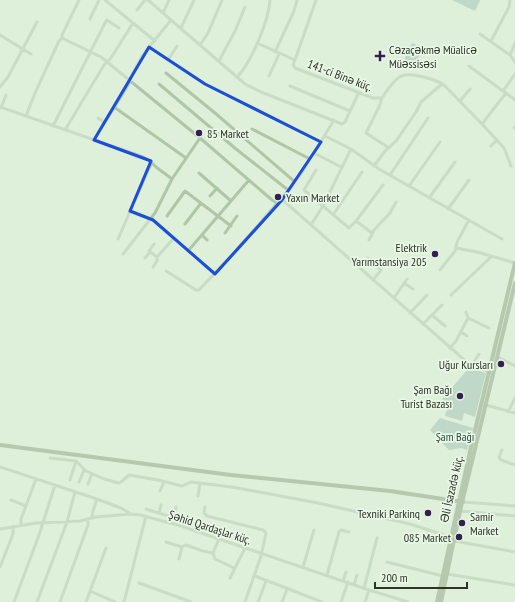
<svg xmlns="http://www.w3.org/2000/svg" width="515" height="602" font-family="'PT Sans Narrow',sans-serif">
<rect width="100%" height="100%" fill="#deefda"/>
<!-- green -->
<path fill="#9cbdb0" d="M 452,0 L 480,0 L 475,11 Z
M 412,43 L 423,48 L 413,69 L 402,64 Z
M 469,368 L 486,373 L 475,417 L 464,413 L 462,421 L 445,416 L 446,412 L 451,405 L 442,399 Z
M 440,418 L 473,428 L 467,450 L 461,448 L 449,450 L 430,430 Z"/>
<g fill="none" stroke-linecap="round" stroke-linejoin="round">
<!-- street -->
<path stroke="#afc6a8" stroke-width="3" d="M 105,0 L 155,41
M 148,0 L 245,84 L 261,92 L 342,124 L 345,122 L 359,92
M 137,10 L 145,0
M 163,13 L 169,0
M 90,19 L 99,0
M 181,28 L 194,0
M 480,34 L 510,55
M 0,35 L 31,54
M 62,38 L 101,57 L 200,138 L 272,200 L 277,203 L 282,200 L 285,202 L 469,364 L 490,372
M 491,41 L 509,7 L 510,0
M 257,43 L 295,60 L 293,65 L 295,68 L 373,98 L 382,98 C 385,93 395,79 401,76 C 411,72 435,79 444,85 L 482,124 L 506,93 L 503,91 L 515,74
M 515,43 L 510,55 L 515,62
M 200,45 L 208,33 L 222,0
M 149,47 L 205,84 L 321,142
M 275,52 L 294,11 L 297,0
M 168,60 L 177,46
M 295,60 L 316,0
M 219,61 L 235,31 L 245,7
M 469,66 L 503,91
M 166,73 L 215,113 L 295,182
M 269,76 L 279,54
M 237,77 C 251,63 269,20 270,0
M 159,84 L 236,149 L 288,190
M 290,86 L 350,111
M 0,87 L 8,77 L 37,22
M 506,93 L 515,100
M 382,98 L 379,107 L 366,133 L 389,148
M 460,101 L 470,89
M 0,107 L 143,157 L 150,161 L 156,167 L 172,179
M 114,107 L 186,158
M 1,108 L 6,95
M 26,116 L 35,93 L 59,41 L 62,38 L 62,35 L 79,0
M 98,118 L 104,122
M 482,124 L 504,148 L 511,166
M 53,126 L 106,21 L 107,20 L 119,28
M 514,128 L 515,127
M 252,129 L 310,159
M 65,130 L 104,65 L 111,58 L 133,23
M 325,136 L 351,149 L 379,169 L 502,239
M 94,140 L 128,85 L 133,73 L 142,56 L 171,20
M 491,146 L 497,140
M 314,153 L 341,167
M 374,166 L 385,151 L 396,141 L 416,112 L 421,102 L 442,84
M 316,170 L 304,190 L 349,228 L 356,221 L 383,185
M 199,173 L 231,201
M 390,175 L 428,118
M 409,186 L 440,142
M 210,196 L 217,188
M 429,198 L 455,162
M 282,200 L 284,196 L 303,171 L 334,120
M 448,209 L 469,180
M 130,211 L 153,220 L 215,274
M 333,215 L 362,172
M 167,216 L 185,191 L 231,226
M 356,221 L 372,233
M 185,224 L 201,203
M 311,225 L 323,206 L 351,149
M 225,233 L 237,216
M 202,235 L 207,240
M 118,239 L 149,168 L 152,163
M 369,240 L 374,230 L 390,213 L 396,202
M 154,244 L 149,251 L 157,257 L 174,238
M 456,248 L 477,252 L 515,263
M 188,251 L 249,180
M 123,254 L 155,213 L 172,179 L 200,138
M 145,258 L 150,252
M 368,258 L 381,270 L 373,280
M 153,267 L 157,261 L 157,257
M 440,270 L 455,251 L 457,242 L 469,220
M 166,271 L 196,290 L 199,290 L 232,255 L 275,206 L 277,203
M 404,283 L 413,289
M 451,295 L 492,256
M 394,298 L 407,279
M 466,312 L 468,318
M 410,313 L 427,295
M 432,315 L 445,326
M 423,324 L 442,305
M 461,332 L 467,336
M 450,348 L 456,341 L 468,318 L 489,328
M 498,357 L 515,366
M 471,366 L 479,354
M 486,405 L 515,413
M 508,412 L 515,398
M 502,450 L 499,457 L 501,460 L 515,465
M 50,458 L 76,461 L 86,471 L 104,479 L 119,483 L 121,482 L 129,475 L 158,480 L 182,486 L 191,482 L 232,487 L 318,503 L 410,524 L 451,537
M 0,467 L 97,499 L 121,508 L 131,514
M 70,480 L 76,461
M 79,482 L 84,470
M 88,484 L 92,474
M 160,491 L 164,482
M 198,496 L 200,483
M 11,500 L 26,506
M 463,502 L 515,506
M 205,507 L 204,513 L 207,516 L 263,530 L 266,533 L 261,556 L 245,602
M 146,509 L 197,525 L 199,528 L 199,532
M 460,511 L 515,516
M 159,513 L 161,505
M 174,517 L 176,507
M 92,518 L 93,511 L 97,499
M 21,524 L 21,519 L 36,479
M 0,529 L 36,523 L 80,521 L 96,517 L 131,514 L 140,515 L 178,525 L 369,590 L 408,602
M 427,541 L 429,530
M 454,541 L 515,552
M 166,542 L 182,547 L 186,545 L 203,551 L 213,553 L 219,539
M 213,553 L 215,559 L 234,568
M 179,559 L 182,547
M 387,562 L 443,576
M 0,567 L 13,534 L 13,526
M 303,567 L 314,530
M 447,574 L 515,585
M 327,575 L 339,532 L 341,530 L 349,532
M 255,576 L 322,602
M 230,578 L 245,548
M 343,581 L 346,572
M 139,583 L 191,602
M 354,585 L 357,575
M 364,588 L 377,538
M 90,591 L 115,602
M 14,602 L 39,535 L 55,485
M 37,602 L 67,522 L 75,492
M 60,602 L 88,525 L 88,519
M 86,602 L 106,548
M 124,602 L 146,516
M 258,602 L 266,581
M 282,602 L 287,589
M 341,602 L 348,582
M 365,602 L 369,590"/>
<!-- secondary -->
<path stroke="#859979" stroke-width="4" d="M 0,445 L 231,475 L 390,491 L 463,502
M 437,602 L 471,447 L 515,263
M 441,602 L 460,511 L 515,283"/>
</g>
<!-- marked area -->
<path d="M0 0H515V602H0ZM 149,47 L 205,84 L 321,142 L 282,200 L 215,274 L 153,220 L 130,211 L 151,161 L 94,140 Z" fill="#deefda" fill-opacity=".55" fill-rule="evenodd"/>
<path fill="none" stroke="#1d4ed8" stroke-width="3" stroke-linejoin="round" d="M 149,47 L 205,84 L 321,142 L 282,200 L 215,274 L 153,220 L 130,211 L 151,161 L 94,140 Z"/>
<!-- markers -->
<g fill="#312051" stroke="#e9f7e6" stroke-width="1.5">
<path d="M378 50h4v4h4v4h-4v4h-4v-4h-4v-4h4z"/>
<circle cx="199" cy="133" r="4"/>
<circle cx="278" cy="197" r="4"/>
<circle cx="435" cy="254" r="4"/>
<circle cx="501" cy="364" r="4"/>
<circle cx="460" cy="396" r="4"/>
<circle cx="428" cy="513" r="4"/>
<circle cx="462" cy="523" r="4"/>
<circle cx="459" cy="537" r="4"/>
</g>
<g text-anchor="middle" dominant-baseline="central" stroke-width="3.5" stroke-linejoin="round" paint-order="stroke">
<!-- poi labels -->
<g font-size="12" fill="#2c3327" stroke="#e9f7e6" text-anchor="end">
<text x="389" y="49" text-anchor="start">Cəzaçəkmə Müalicə<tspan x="389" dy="14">Müəssisəsi</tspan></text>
<text x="207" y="133" text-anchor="start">85 Market</text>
<text x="286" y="197" text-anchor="start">Yaxın Market</text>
<text x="427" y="247">Elektrik<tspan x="427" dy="14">Yarımstansiya 205</tspan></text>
<text x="493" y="364">Uğur Kursları</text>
<text x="452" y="389">Şam Bağı<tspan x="452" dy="14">Turist Bazası</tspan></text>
<text x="420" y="513">Texniki Parkinq</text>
<text x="470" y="516" text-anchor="start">Samir<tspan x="470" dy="14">Market</tspan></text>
<text x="451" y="537">085 Market</text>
</g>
<!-- street labels -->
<g font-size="12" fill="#2c3327" stroke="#e9f7e6">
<text transform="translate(340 75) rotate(21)">141-ci Binə küç.</text>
<text transform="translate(451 489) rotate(-77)">Əli İsazadə küç.</text>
<text transform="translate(210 527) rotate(18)">Şəhid Qardaşlar küç.</text>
</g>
<!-- park labels -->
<g font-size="12" fill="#2d4f43" stroke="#e9f7e6">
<text x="455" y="436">Şam Bağı</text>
</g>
</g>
<!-- scale -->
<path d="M375 582v6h92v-6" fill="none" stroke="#2c3327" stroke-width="2"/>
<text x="381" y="582" font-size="12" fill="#2c3327" stroke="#e9f7e6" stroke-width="3" paint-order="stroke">200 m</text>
</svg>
